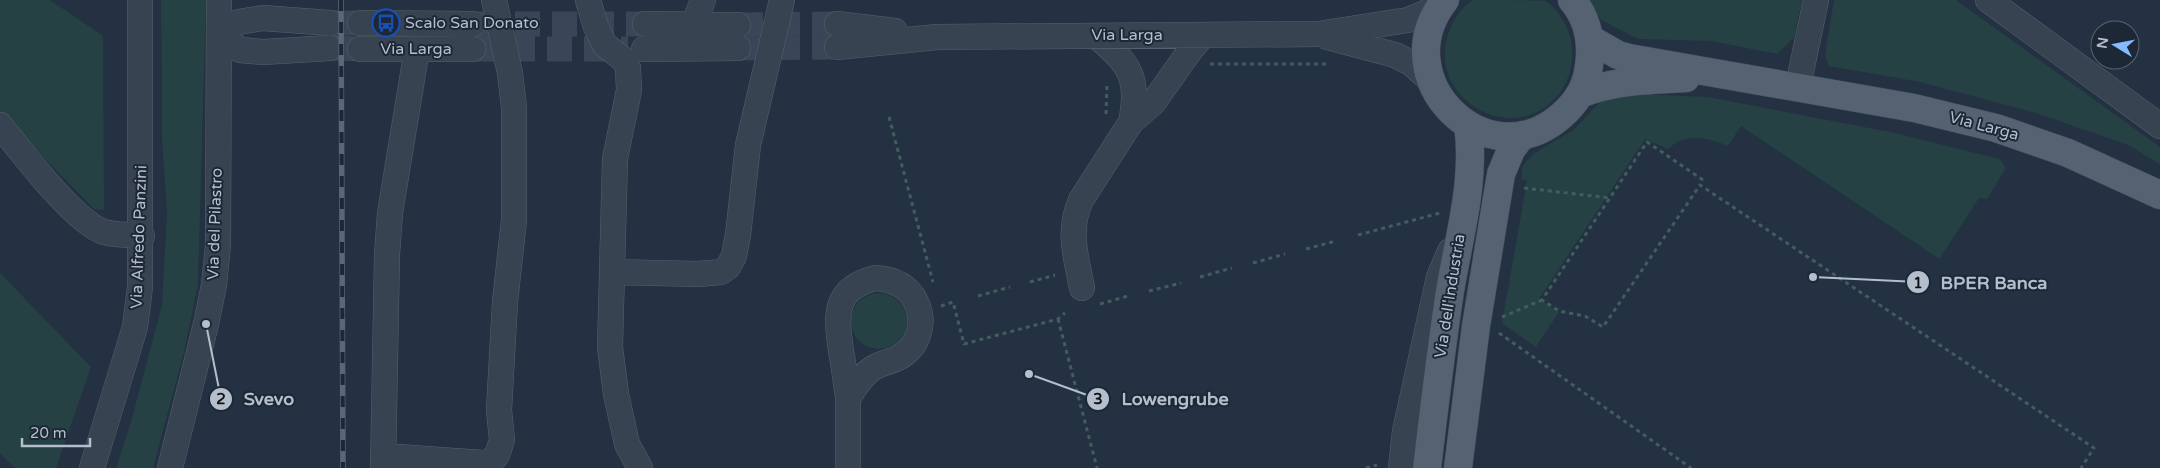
<svg xmlns="http://www.w3.org/2000/svg" width="2160" height="468" font-family="'Varela Round',sans-serif">
<rect width="100%" height="100%" fill="#233142"/>
<!-- green -->
<path fill="#254143" d="M 0,0 L 50,0 L 103,36 L 104,210 L 94,209 L 0,113 Z
M 161,0 L 206,0 L 198,285 L 184,352 L 153,468 L 116,468 L 131,422 L 162,305 L 167,214 L 162,138 Z
M 1473,0 C 1484,0 1539,0 1545,1 C 1550,3 1556,10 1559,14 C 1577,38 1577,71 1558,95 C 1512,151 1422,96 1450,29 C 1454,18 1463,6 1473,0 Z
M 1590,0 L 1802,0 L 1794,38 L 1777,54 L 1711,41 L 1638,39 L 1601,20 Z
M 1834,0 L 1956,0 L 2160,147 L 2160,164 L 2128,145 L 2036,113 L 1920,82 L 1829,66 L 1825,55 Z
M 1639,94 L 1708,97 L 1890,132 L 2000,159 L 2006,168 L 1987,199 L 1979,198 L 1940,258 L 1938,258 L 1741,126 L 1728,146 C 1707,137 1686,132 1668,149 L 1645,139 L 1539,299 L 1559,312 L 1536,347 L 1502,323 L 1527,181 L 1521,179 L 1523,165 L 1533,154 L 1573,130 L 1600,102 L 1607,98 Z
M 0,273 L 91,367 L 56,468 L 15,468 L 0,453 Z
M851 321a28 28 0 1 1 56 0a28 28 0 1 1-56 0Z"/>
<g fill="none" stroke-linecap="round" stroke-linejoin="round">
<!-- minor-tunnel -->
<path stroke="#394657" stroke-width="25" stroke-dasharray="25 12" stroke-linecap="butt" d="M 330,23 L 360,23
M 478,24 L 645,24
M 738,25 L 837,24
M 330,48 L 360,49
M 738,48 L 837,47
M 473,49 L 628,49"/>
<!-- minor casing -->
<g stroke="#55616f" stroke-width="26">
<path id="minor" d="M 588,0 L 596,27 L 605,45 L 624,60 L 628,68 L 629,90 L 615,159 L 610,347 L 616,394 L 627,444 L 640,468
M 1988,0 L 2160,126
M 360,23 L 473,24
M 645,24 L 738,25
M 694,24 L 703,0
M 837,24 L 895,31
M 220,36 L 238,22 L 263,18 L 330,23
M 220,36 L 240,50 L 263,52 L 330,48
M 1096,36 C 1130,63 1140,79 1131,122
M 1327,37 L 1395,55 L 1411,63 L 1430,80
M 837,47 L 937,37 L 1318,34 L 1408,20 L 1439,7
M 360,49 L 473,49
M 644,49 L 738,48
M 1798,86 L 1816,0
M 0,125 C 20,150 74,222 104,232 C 115,235 130,235 142,236
M 612,272 L 698,274 L 721,272 L 728,267 L 734,256 L 738,235 L 748,145 L 782,0
M 875,278 C 893,279 908,285 916,302 C 926,322 919,347 898,358 C 890,362 881,363 873,368 C 862,375 855,387 848,398 C 846,382 844,367 841,351 C 836,315 833,289 875,278 Z
M 1082,288 C 1076,256 1067,231 1081,200 L 1131,122 L 1153,103 L 1189,52 L 1203,35
M 384,456 L 483,463 L 491,461 L 497,455 L 502,440 L 499,410 L 505,302 L 514,220 L 514,108 L 510,73 L 494,0
M 92,468 L 135,327 L 140,287 L 140,0
M 170,468 L 206,324 L 214,285 L 218,245 L 219,0
M 383,468 L 387,255 L 390,213 L 417,49
M 848,468 L 848,398
M 1401,468 L 1405,431 L 1439,277 L 1450,251"/>
</g>
<!-- major casing -->
<g stroke="#414c5a" stroke-width="29">
<path id="major" d="M 1445,0 C 1383,78 1486,181 1561,116 C 1574,105 1585,89 1588,72 C 1593,46 1589,20 1572,0
M 1590,39 L 1618,55 L 1629,58 L 1914,108 L 1996,128 L 2068,153 L 2160,195
M 1580,94 C 1614,80 1650,80 1686,78
M 1427,468 C 1434,409 1441,349 1450,291 C 1459,236 1476,180 1468,125
M 1458,468 L 1476,326 L 1501,174 L 1511,150 L 1522,135"/>
</g>
<!-- path -->
<path stroke="#435d5f" stroke-width="3" stroke-dasharray="4 4" stroke-linecap="butt" d="M 1210,64 L 1329,64
M 1106,114 L 1107,85
M 889,117 L 933,282
M 1703,180 L 1647,142 L 1542,300 L 1559,311 L 1585,316 L 1603,327 L 1700,185 L 2094,448 L 2081,468
M 1524,188 L 1610,198
M 1358,235 L 1440,213
M 1306,249 L 1336,241
M 1253,263 L 1285,254
M 1200,277 L 1232,268
M 1030,282 L 1055,275
M 1149,291 L 1181,283
M 978,296 L 1010,287
M 1100,304 L 1128,296
M 941,306 L 953,302 L 964,344 L 1058,319 L 1065,313
M 1502,317 L 1542,300
M 1058,319 L 1097,468
M 1499,333 L 1691,468
M 1366,468 L 1377,465"/>
<!-- minor -->
<use href="#minor" stroke="#374351" stroke-width="25"/>
<!-- major -->
<use href="#major" stroke="#556271" stroke-width="28"/>
<!-- rail casing -->
<g stroke="#596779" stroke-width="5.5">
<path id="rail" d="M 341,0 L 343,468"/>
</g>
<!-- rail -->
<use href="#rail" stroke="#1c2836" stroke-width="4" stroke-dasharray="11" stroke-linecap="butt"/>
</g>
<!-- icons -->
<defs>
<g id="bus-ring" transform="scale(1.4375)"><circle r="9.5" fill="#1c2836" stroke="#1a4fb4" stroke-width="1.5"/><path d="M-5-6H5V4H4V6H2V4H-2V6H-4V4H-5ZM-3.5-4V0h7V-4ZM-3.5 1.2v1.5H-2V1.2ZM2 1.2v1.5H3.5V1.2Z" fill="#1a4fb4"/></g>
</defs>
<g fill-rule="evenodd">
<use href="#bus-ring" x="386" y="23"/>
</g>
<g text-anchor="middle" dominant-baseline="central" stroke-width="4" stroke-linejoin="round" paint-order="stroke">
<!-- poi labels -->
<g font-size="16" fill="#b4becc" stroke="#1c2836" text-anchor="start">
<text x="405" y="23">Scalo San Donato</text>
</g>
<!-- street labels -->
<g font-size="16" fill="#b4becc" stroke="#1c2836">
<text x="1127" y="35">Via Larga</text>
<text x="416" y="49">Via Larga</text>
<text transform="translate(1984 126) rotate(15)">Via Larga</text>
<text transform="translate(215 224) rotate(-88)">Via del Pilastro</text>
<text transform="translate(139 237) rotate(-88)">Via Alfredo Panzini</text>
<text transform="translate(1450 296) rotate(-81)">Via dell'Industria</text>
</g>
</g>
<!-- callouts -->
<path fill="none" stroke="#b4becc" stroke-width="2" d="M1813 277L1918 282M206 324L221 399M1029 374L1098 399"/>
<g fill="#b4becc" stroke="#1c2836" stroke-width="2">
<circle cx="1813" cy="277" r="5"/>
<circle cx="206" cy="324" r="5"/>
<circle cx="1029" cy="374" r="5"/>
<circle cx="1918" cy="282" r="12"/>
<circle cx="221" cy="399" r="12"/>
<circle cx="1098" cy="399" r="12"/>
</g>
<g font-size="15" text-anchor="middle" font-weight="bold" fill="#111">
<text x="1918" y="288">1</text>
<text x="221" y="404">2</text>
<text x="1098" y="404">3</text>
</g>
<g font-size="18" text-anchor="middle" font-weight="bold" fill="#b4becc" stroke="#1c2836" stroke-width="4" stroke-linejoin="round" paint-order="stroke">
<text x="1994" y="289">BPER Banca</text>
<text x="269" y="405">Svevo</text>
<text x="1175" y="405">Lowengrube</text>
</g>
<!-- north arrow -->
<g transform="translate(2115 45) rotate(280)"><circle r="24" fill="#1c2836" stroke="#596472"/>
<path d="M0-4L9 19L0 12L-9 19Z" fill="#86baff"/>
<text y="-8" font-size="14" font-weight="bold" text-anchor="middle" fill="#b4becc">N</text>
</g>
<!-- scale -->
<path d="M22 438v8h68v-8" fill="none" stroke="#b4becc" stroke-width="2.5"/>
<text x="30" y="438" font-size="15" fill="#b4becc" stroke="#1c2836" stroke-width="4" paint-order="stroke">20 m</text>
</svg>
